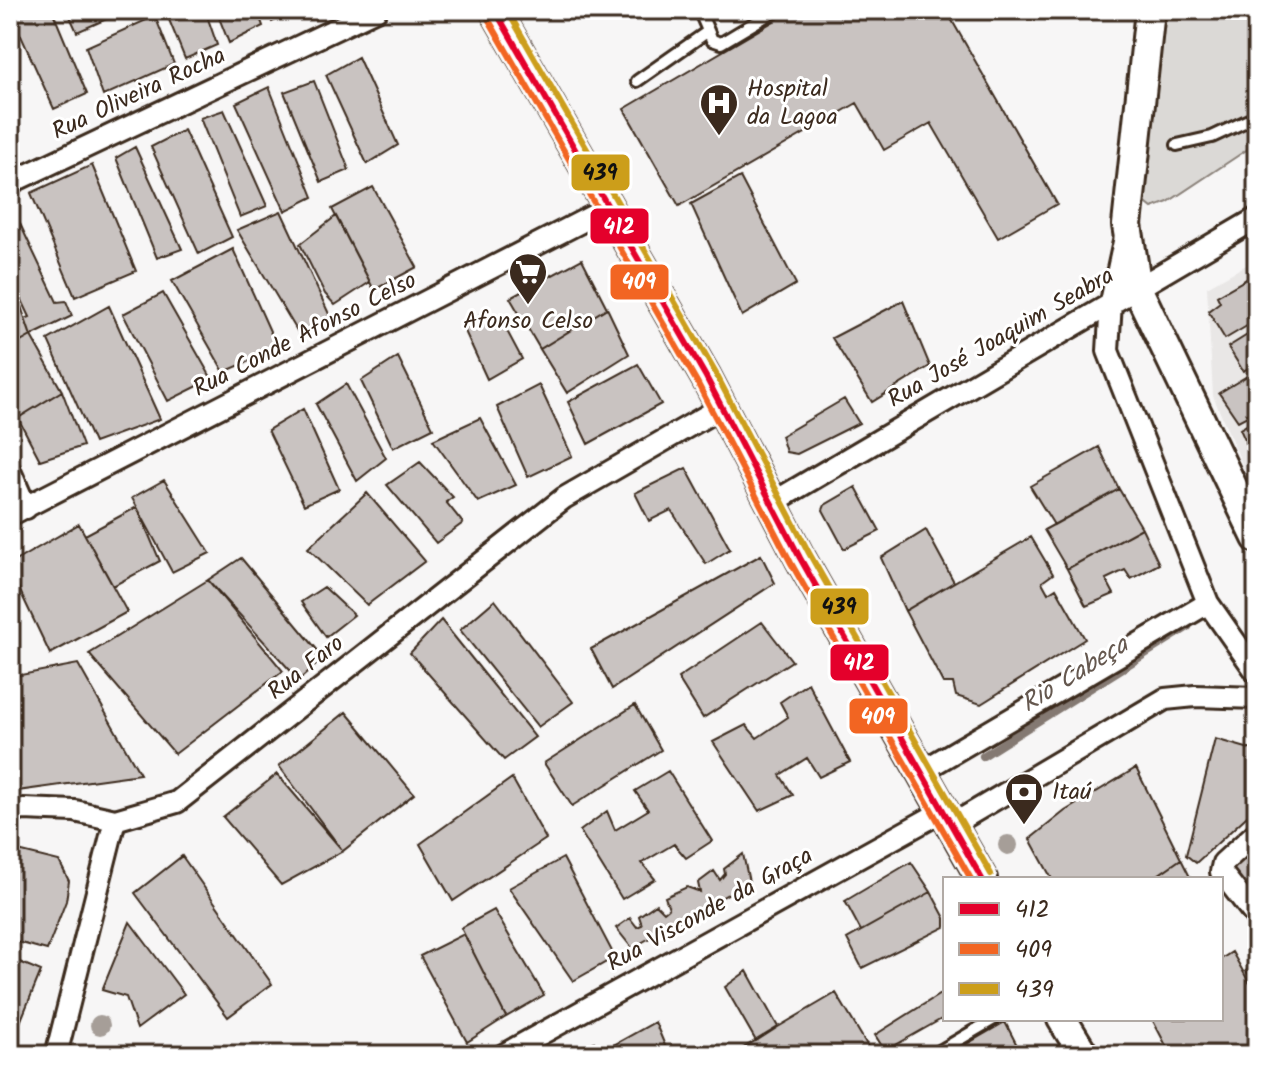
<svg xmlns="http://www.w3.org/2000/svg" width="1267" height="1065" font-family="Kalam,sans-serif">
<rect width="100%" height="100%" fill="#f7f6f6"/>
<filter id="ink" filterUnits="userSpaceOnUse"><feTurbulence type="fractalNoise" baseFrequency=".0125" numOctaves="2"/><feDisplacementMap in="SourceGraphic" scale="16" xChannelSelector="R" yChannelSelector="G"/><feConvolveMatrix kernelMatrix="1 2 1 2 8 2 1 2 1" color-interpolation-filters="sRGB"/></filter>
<g filter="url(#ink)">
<!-- built -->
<path fill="#e9e7e6" d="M 1257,259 L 1257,499 L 1213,396 L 1207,287 Z"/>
<!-- green -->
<path fill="#dbd9d6" stroke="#8b827a" stroke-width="2" d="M 1160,10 L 1257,10 L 1257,143 L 1168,202 L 1152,208 L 1142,200 Z"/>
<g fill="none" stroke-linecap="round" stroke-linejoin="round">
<!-- stream -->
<path stroke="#847972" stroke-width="8" d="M 983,756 L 1188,627"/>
</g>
<!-- building -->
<path fill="#c9c3c1" stroke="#3b2a1e" stroke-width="2" d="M 24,10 L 52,10 L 87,94 L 54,109 L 12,16 Z
M 67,10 L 127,10 L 77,32 Z
M 165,10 L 205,10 L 217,45 L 185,59 Z
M 216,10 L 257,10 L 263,26 L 229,43 Z
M 267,10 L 297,10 L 272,22 Z
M 793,10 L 946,10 L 1057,204 L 998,238 L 931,123 L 884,150 L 857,103 L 679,206 L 624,109 Z
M 155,16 L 174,64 L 103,96 L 86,47 Z
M 358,57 L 398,145 L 367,164 L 326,75 Z
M 314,81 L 349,170 L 321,182 L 284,92 Z
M 269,87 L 313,197 L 285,211 L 236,103 Z
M 224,110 L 267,206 L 240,217 L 200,118 Z
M 184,130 L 232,237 L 199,254 L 151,147 Z
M 135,147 L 182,249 L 157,258 L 116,158 Z
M 92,165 L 136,271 L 75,297 L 31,193 Z
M 740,177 L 796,284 L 742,316 L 691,204 Z
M 373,187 L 417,267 L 374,290 L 332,209 Z
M 12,207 L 57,302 L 66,301 L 72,316 L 31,336 L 25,319 L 30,317 L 10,275 Z
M 281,211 L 330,316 L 299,334 L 237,230 Z
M 336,216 L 370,282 L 335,305 L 325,294 L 300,244 Z
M 233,249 L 278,349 L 224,372 L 172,281 Z
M 582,259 L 607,308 L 540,349 L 510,298 Z
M 1257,273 L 1257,320 L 1225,339 L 1208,311 L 1220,302 L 1217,296 Z
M 11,277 L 31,336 L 10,348 L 10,277 Z
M 163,293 L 212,379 L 168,401 L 123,314 Z
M 903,301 L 930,366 L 872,402 L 832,338 Z
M 109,306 L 160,419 L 94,443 L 48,340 Z
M 607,308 L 629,354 L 567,393 L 540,349 Z
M 485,310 L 492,320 L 499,316 L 522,359 L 487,379 L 464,329 Z
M 1257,329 L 1257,364 L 1243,371 L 1228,347 Z
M 31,336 L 62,391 L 18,418 L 10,404 L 10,348 Z
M 398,357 L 433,428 L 393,448 L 361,381 Z
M 638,364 L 661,404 L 588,444 L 568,402 Z
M 1257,370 L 1257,411 L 1238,421 L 1219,393 Z
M 346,384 L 386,458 L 357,481 L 316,404 Z
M 539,385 L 572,456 L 528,477 L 497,407 Z
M 62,391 L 83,446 L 40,460 L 18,418 Z
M 844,399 L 859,423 L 797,454 L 786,452 L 781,436 Z
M 303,409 L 339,489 L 304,505 L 268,430 Z
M 480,418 L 516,485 L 478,502 L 433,440 Z
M 1257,419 L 1257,464 L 1256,465 L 1240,429 Z
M 1099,447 L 1119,489 L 1054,525 L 1030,486 Z
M 420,462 L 453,497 L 446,502 L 463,523 L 436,543 L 387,485 Z
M 686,468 L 730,549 L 706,564 L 671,510 L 649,521 L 635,493 Z
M 164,480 L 210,553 L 172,572 L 132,498 Z
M 856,487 L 880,531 L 844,549 L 823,510 L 825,505 Z
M 1119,489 L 1142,528 L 1067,569 L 1044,530 Z
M 367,493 L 425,561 L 367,605 L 308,548 Z
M 137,507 L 160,561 L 113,586 L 85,535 Z
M 79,524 L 127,612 L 50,654 L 10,570 L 10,564 Z
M 1142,528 L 1159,564 L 1131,579 L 1125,570 L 1106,579 L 1114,594 L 1086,606 L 1067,569 Z
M 926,530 L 954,582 L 905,611 L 881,558 Z
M 1031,537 L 1053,574 L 1042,582 L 1048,593 L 1056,588 L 1085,639 L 981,704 L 956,696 L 953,683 L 943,683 L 905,611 Z
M 761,555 L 775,583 L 612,689 L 591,649 Z
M 241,558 L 324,658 L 299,680 L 208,580 Z
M 208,580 L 283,671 L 175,754 L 89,654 Z
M 324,587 L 354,615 L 326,637 L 301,602 Z
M 495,600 L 573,702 L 538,727 L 460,630 Z
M 441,620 L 535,737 L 504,760 L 410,653 Z
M 762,622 L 792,661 L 703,718 L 678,678 Z
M 78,664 L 140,774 L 10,792 L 10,677 Z
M 808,683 L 850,762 L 819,777 L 807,758 L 780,775 L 793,795 L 759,811 L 713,742 L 746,725 L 757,738 L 788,717 L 780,702 Z
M 635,705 L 661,750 L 572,806 L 544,763 Z
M 346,712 L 414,794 L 343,851 L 279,766 Z
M 1215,739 L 1257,751 L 1257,807 L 1196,863 L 1186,855 Z
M 1136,768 L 1181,859 L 1152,879 L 1052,879 L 1030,839 L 1065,811 Z
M 668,771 L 712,841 L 686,858 L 674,844 L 642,863 L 655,879 L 622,899 L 580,831 L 607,811 L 615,830 L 648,810 L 635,791 Z
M 277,774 L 343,851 L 281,885 L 223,817 Z
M 512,778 L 546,839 L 453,901 L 420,844 Z
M 1257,847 L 1257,907 L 1231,869 Z
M 10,849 L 59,861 L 69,881 L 66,901 L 47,950 L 10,940 Z
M 743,854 L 749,882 L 632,948 L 616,928 L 630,918 L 637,927 L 642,925 L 639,916 L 656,904 L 664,912 L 669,908 L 665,897 L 687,887 L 700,892 L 698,883 L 714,871 L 720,880 L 725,874 L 724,869 Z
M 182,856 L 272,984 L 228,1017 L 135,893 Z
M 563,858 L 615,957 L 573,981 L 509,888 Z
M 1181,859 L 1191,879 L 1152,879 Z
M 911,862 L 931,892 L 861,931 L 845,901 Z
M 931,892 L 945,918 L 945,927 L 862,968 L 847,939 Z
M 494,910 L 544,995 L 506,1017 L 461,928 Z
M 130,922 L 184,994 L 137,1029 L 126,997 L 102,990 Z
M 464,934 L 506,1017 L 467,1042 L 420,956 Z
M 1232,952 L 1257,996 L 1257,1055 L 1171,1055 L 1152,1019 L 1221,1019 L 1221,959 Z
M 10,958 L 41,971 L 10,1047 Z
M 1257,961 L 1257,986 L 1246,971 Z
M 747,971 L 778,1027 L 756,1041 L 725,987 Z
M 945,991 L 945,1017 L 885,1051 L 875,1035 Z
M 836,993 L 873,1055 L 732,1055 L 778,1027 Z
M 655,1022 L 669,1055 L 617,1055 L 612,1046 Z
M 1005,1022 L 1022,1055 L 948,1055 Z
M 594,1042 L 601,1055 L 575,1055 Z"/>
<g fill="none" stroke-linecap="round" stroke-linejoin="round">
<!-- lane casing -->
<g stroke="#3b2a1e" stroke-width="16">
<path id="lane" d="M 699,10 L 712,40 L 721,43 L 776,10
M 637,81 L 707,32
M 1177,145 L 1212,137 L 1257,116
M 933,1055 L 994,1019"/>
</g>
<!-- street casing -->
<g stroke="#3b2a1e" stroke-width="26">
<path id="street" d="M 10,183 L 376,10
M 1125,237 L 1111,302 L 1108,351 L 1208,603 L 1257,673
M 10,471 L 26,508
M 772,503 L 1257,218
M 10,515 L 608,208
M 922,771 L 1208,603
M 10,813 L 23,809 L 75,811 L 115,820 L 177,802 L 564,498 L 722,407
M 950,826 L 1165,699 L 1195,696 L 1257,698
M 1257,832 L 1223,863 L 1221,872 L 1257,918
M 56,1055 L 115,820
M 503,1055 L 943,811"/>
</g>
<!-- secondary casing -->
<g stroke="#3b2a1e" stroke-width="34">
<path id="secondary" d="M 495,10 L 706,377 L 800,558 L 982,879
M 1150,10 L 1127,225 L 1137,288 L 1257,538
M 1062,1019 L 1084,1055"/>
</g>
<!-- lane -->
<use href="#lane" stroke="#fff" stroke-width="10"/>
<!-- street -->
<use href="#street" stroke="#fff" stroke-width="20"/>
<!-- secondary -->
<use href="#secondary" stroke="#fff" stroke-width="28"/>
<!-- bus-1 casing -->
<g stroke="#fff" stroke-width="12">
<path id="bus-1" d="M 495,10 L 706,377 L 800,558 L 982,879"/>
</g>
<!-- bus-2 casing -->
<g stroke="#fff" stroke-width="12">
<path id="bus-2" d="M 486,15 L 697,382 L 791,563 L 971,879"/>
</g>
<!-- bus-3 casing -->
<g stroke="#fff" stroke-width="12">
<path id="bus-3" d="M 507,10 L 715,372 L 809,553 L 991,874"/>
</g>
<!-- bus-1 -->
<use href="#bus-1" stroke="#e4002b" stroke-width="6"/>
<!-- bus-2 -->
<use href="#bus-2" stroke="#f26522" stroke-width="6"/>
<!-- bus-3 -->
<use href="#bus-3" stroke="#cc9e1a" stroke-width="6"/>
</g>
<!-- trees -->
<g fill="#a69e98">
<circle cx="1008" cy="845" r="10"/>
<circle cx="100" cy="1025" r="10"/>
</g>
</g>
<!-- icons -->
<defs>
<g id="hospital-pin" transform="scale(2)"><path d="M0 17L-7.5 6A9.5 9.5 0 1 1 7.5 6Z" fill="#3b2a1e" stroke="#fff"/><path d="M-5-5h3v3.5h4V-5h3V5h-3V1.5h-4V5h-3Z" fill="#fff"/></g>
<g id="supermarket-pin" transform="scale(2)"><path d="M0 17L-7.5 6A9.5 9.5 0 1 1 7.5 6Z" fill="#3b2a1e" stroke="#fff"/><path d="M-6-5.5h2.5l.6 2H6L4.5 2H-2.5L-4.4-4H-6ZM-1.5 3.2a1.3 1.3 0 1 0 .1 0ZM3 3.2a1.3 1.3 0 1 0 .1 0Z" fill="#fff"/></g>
<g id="bank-pin" transform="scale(2)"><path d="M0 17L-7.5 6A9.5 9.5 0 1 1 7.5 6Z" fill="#3b2a1e" stroke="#fff"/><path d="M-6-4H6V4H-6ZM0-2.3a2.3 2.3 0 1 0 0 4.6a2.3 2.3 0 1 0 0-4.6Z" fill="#fff"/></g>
</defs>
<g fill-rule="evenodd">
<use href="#hospital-pin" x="719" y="103"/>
<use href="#supermarket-pin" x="528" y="272"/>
<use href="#bank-pin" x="1024" y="792"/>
</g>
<g text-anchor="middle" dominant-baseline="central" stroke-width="6" stroke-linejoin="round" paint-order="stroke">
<!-- poi labels -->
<g font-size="24" fill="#3b2a1e" stroke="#fff" text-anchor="start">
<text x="747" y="89">Hospital<tspan x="747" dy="28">da Lagoa</tspan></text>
<text x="528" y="321" text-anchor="middle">Afonso Celso</text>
<text x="1052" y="792">Itaú</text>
</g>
<!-- street labels -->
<g font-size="24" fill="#3b2a1e" stroke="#fff">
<text transform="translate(139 94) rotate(-25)">Rua Oliveira Rocha</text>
<text transform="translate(305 335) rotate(-27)">Rua Conde Afonso Celso</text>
<text transform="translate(1001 338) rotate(-30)">Rua José Joaquim Seabra</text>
<text transform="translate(306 668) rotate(-38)">Rua Faro</text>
<text transform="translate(710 910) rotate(-29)">Rua Visconde da Graça</text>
</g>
<!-- water labels -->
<g font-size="26" font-style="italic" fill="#65584f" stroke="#fff">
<text transform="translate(1075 675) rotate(-32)">Rio Cabeça</text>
</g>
</g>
<g stroke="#fff" stroke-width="3">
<rect x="570" y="153" width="61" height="39" rx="8" fill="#cc9e1a"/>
<rect x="589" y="207" width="61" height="38" rx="8" fill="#e4002b"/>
<rect x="609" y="263" width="61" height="38" rx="8" fill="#f26522"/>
<rect x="809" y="587" width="61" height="39" rx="8" fill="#cc9e1a"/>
<rect x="829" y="643" width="61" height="39" rx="8" fill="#e4002b"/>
<rect x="848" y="697" width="61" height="38" rx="8" fill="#f26522"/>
</g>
<g font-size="22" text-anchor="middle" font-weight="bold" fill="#fff">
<text x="619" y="234">412</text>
<text x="639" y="289">409</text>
<text x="859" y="670">412</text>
<text x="878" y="724">409</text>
</g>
<g font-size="22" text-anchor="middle" font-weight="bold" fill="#111">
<text x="600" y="180">439</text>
<text x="839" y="614">439</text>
</g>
<!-- margin -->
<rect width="1267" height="1065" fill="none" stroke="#fff" stroke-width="40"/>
<rect x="20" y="20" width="1227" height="1025" fill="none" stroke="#3b2a1e" stroke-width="3" filter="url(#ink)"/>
<!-- legend -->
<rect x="943" y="877" width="280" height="144" fill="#ffffff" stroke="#b1aaa5" stroke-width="2"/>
<rect x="959" y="903" width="40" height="12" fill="#e4002b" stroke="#b1aaa5" stroke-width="2"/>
<text x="1015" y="917" font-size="24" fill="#3b2a1e">412</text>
<rect x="959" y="943" width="40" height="12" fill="#f26522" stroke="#b1aaa5" stroke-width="2"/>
<text x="1015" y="957" font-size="24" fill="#3b2a1e">409</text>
<rect x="959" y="983" width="40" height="12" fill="#cc9e1a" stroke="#b1aaa5" stroke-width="2"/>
<text x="1015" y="997" font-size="24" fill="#3b2a1e">439</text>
</svg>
